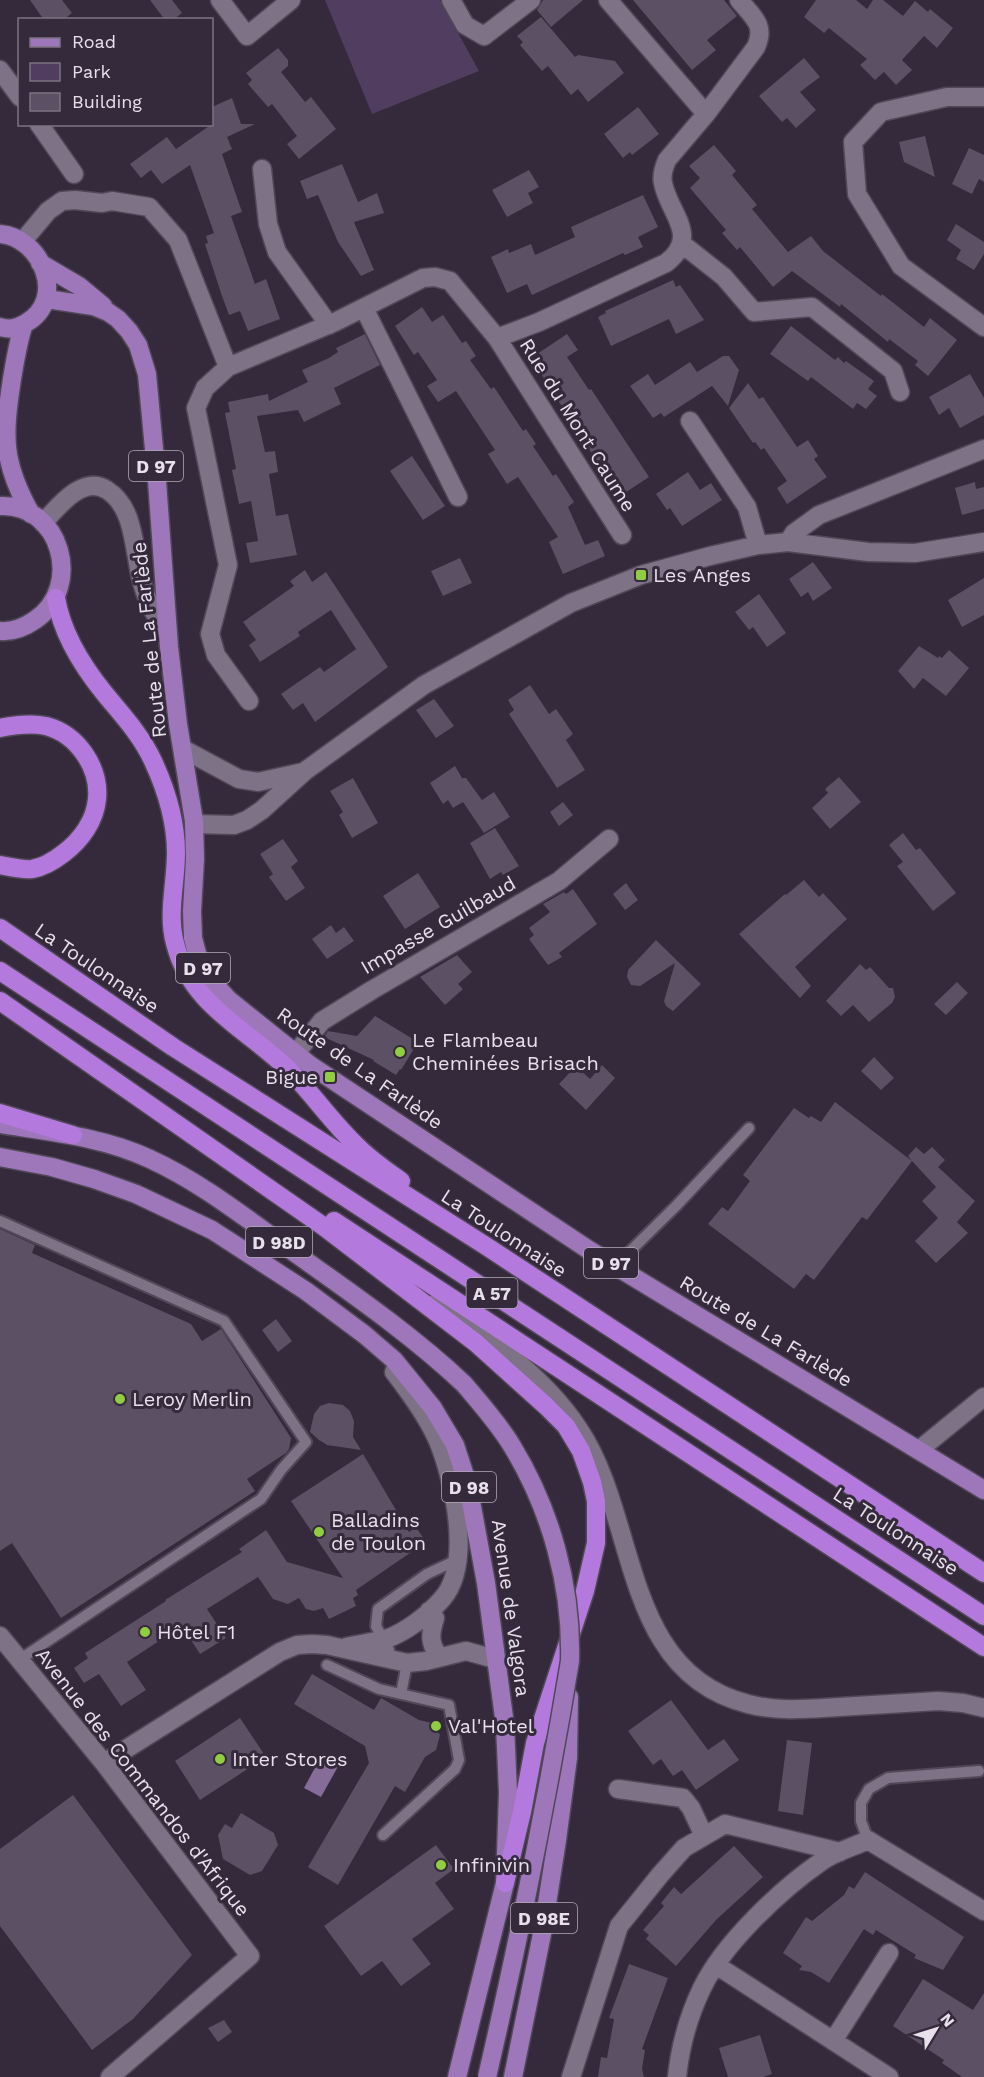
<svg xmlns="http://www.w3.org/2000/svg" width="984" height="2077" font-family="'Work Sans',sans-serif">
<rect width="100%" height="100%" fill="#342a3b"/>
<!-- green -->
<path fill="#513d5f" d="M 325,0 L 440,0 L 479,71 L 372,114 Z"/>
<!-- water -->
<path fill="#866c99" d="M 323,1753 L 340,1763 L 321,1797 L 304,1788 Z"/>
<!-- building -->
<path fill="#5b5064" d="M 30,0 L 62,0 L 72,13 L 63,20 L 44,20 Z
M 150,0 L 172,0 L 182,13 L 173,20 L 165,20 Z
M 583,0 L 551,27 L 537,10 L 543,0 Z
M 633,0 L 724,0 L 737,16 L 707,40 L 716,50 L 692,70 Z
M 816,0 L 856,0 L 867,9 L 873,0 L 883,0 L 903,16 L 915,1 L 928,12 L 930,9 L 953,28 L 937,48 L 924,36 L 902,60 L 912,70 L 896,85 L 884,72 L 875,80 L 860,65 L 867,59 L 829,28 L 824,33 L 804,17 Z
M 541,17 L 575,57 L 578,55 L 615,61 L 624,73 L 588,102 L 578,89 L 571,95 L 548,66 L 542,71 L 520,45 L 523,42 L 517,36 Z
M 278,48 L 288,60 L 288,66 L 281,72 L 305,102 L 311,97 L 336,129 L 299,159 L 287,144 L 297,136 L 272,104 L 268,107 L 248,84 L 252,80 L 246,73 Z
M 804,58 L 820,77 L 800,92 L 816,110 L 796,128 L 787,118 L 782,122 L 759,96 Z
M 232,98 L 241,124 L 255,124 L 227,137 L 232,149 L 222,154 L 242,212 L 231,216 L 255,284 L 266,279 L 280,319 L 248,331 L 240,311 L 229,315 L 222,296 L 205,244 L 208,243 L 206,236 L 214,233 L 190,165 L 162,184 L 151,170 L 141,178 L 130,164 L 167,137 L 176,149 L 212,124 L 212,107 Z
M 638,107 L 659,134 L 632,155 L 630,152 L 623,158 L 604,134 Z
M 925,136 L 935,177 L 904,162 L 899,142 Z
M 714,145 L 736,171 L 732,175 L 757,205 L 752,209 L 788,252 L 811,236 L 823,251 L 881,296 L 882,294 L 924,327 L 930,318 L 957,340 L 928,376 L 915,365 L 918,361 L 889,339 L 888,342 L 841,304 L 840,307 L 792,271 L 773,287 L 740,247 L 737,250 L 722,233 L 726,230 L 690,188 L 700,178 L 689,166 Z
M 969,148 L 984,155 L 984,182 L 979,179 L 972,194 L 952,184 Z
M 342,164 L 358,202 L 377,193 L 384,213 L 354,222 L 374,270 L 361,276 L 338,242 L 318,195 L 307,199 L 300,181 Z
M 529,170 L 539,187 L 528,193 L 533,203 L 507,217 L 492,190 Z
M 643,195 L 658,227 L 638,237 L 643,247 L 625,255 L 623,253 L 532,295 L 527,284 L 507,293 L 491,257 L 508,249 L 509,253 L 531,244 L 535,255 L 575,237 L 571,227 Z
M 956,224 L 984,242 L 984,254 L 974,270 L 956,259 L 961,250 L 947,240 Z
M 673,280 L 676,287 L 680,285 L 704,320 L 676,334 L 669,319 L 611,346 L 598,317 L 606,313 L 605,311 Z
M 422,307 L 432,322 L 443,315 L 462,343 L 466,341 L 476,356 L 470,360 L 491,389 L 494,387 L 523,431 L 526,429 L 536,444 L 533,446 L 553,476 L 556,474 L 574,502 L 568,507 L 585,545 L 598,540 L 605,556 L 563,574 L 549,542 L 558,537 L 518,477 L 507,484 L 488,454 L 495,450 L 456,391 L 438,402 L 427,386 L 437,380 L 418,352 L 414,355 L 395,326 Z
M 791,326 L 835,360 L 838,357 L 844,363 L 846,361 L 874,381 L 868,389 L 877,396 L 866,409 L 857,403 L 853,409 L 811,377 L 808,381 L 770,354 Z
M 365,334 L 380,365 L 334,388 L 341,404 L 304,422 L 298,410 L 257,416 L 265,452 L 275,451 L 278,472 L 269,474 L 276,516 L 288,514 L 297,555 L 250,563 L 246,543 L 258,541 L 251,501 L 239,504 L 232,470 L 236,469 L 225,413 L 230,412 L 228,402 L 268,394 L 269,401 L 308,382 L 302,370 L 329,358 L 338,352 L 336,348 Z
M 567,334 L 578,350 L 567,357 L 589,390 L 591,389 L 649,477 L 623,494 L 617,486 L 614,488 L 536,366 L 539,364 L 534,356 Z
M 723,356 L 729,356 L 739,370 L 728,406 L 712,386 L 664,417 L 661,413 L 653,418 L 630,386 L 648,374 L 655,385 L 690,362 L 697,372 Z
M 970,374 L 984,398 L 984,415 L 960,428 L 949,408 L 939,415 L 929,397 Z
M 748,383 L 759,399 L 763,397 L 797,447 L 808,440 L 818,456 L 814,459 L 827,477 L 787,504 L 777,488 L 787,481 L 764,448 L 761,450 L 755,442 L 753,443 L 729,408 Z
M 412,456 L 445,506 L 423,520 L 390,471 Z
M 688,472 L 700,490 L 711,483 L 722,500 L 682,526 L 670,508 L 667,510 L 656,494 Z
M 975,482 L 976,489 L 984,487 L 984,509 L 962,515 L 955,488 Z
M 460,558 L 472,583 L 443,596 L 431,571 Z
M 813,562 L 832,588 L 813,601 L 808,592 L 801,597 L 789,579 Z
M 305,570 L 312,582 L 326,572 L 388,667 L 315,722 L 303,703 L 293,710 L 281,694 L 320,667 L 324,672 L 356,649 L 331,610 L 298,632 L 300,636 L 260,662 L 249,645 L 256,640 L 243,622 L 294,586 L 290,581 Z
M 984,578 L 984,615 L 962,627 L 948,600 Z
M 759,594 L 786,633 L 767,647 L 753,627 L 749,630 L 735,612 Z
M 919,646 L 938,658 L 939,656 L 942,658 L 949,650 L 969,668 L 946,696 L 923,678 L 914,689 L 898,671 Z
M 530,685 L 549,714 L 556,709 L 565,722 L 573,734 L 566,740 L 585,770 L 557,788 L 509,714 L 514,710 L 508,700 Z
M 434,699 L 454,726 L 436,738 L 416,710 Z
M 455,766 L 462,778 L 466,778 L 482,800 L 494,792 L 510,817 L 484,833 L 463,802 L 453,808 L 448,800 L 443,804 L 430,783 Z
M 839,777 L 861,802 L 830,829 L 812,808 L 828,793 L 825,789 Z
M 353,778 L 378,823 L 352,838 L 339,815 L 343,812 L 330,791 Z
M 563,802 L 573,815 L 559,826 L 550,812 Z
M 495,828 L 519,866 L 503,875 L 501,872 L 490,879 L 470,843 Z
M 903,833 L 916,850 L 920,848 L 956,893 L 933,911 L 897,866 L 903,862 L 889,845 Z
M 283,839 L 298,861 L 291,867 L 305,888 L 286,901 L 269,877 L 273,874 L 260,854 Z
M 418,873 L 440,907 L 405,929 L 383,896 Z
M 804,880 L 819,897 L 823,893 L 847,919 L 795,967 L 811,986 L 800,998 L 739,934 L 785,894 L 786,895 Z
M 626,883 L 638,900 L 625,910 L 613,894 Z
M 573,889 L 597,924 L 559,953 L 562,957 L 548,965 L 529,939 L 534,935 L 529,928 L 550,912 L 543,904 L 564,892 L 566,894 Z
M 331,925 L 336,933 L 344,927 L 354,941 L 327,959 L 312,939 Z
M 656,940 L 701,984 L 673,1011 L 666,1006 L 664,1001 L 675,963 L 640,986 L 631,985 L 627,977 L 628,970 Z
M 457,955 L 472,972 L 458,984 L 463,989 L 445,1005 L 420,977 Z
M 860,964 L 866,970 L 870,967 L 889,988 L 893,988 L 895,997 L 892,1003 L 869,1022 L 853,1005 L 841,1016 L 826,1001 Z
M 957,982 L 968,993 L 946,1015 L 934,1004 Z
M 375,1016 L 418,1042 L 401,1070 L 400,1069 L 396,1075 L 373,1061 L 374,1060 L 324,1037 L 328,1031 L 357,1036 Z
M 874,1057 L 894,1078 L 881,1090 L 861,1071 Z
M 602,1065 L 615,1078 L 586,1110 L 559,1084 L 576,1066 L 590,1079 Z
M 835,1102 L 912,1161 L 908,1156 L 916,1147 L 924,1154 L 932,1147 L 945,1160 L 938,1167 L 975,1201 L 957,1222 L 968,1233 L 936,1263 L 915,1241 L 938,1218 L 922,1201 L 936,1187 L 912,1161 L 867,1220 L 862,1217 L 814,1280 L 806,1274 L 794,1289 L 708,1224 L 722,1207 L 728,1211 L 750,1181 L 743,1175 L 794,1108 L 809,1118 L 811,1116 L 821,1122 Z
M 0,1229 L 35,1245 L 32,1253 L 191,1324 L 202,1341 L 221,1329 L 291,1438 L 289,1449 L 286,1453 L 247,1479 L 255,1491 L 61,1618 L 12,1543 L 0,1551 Z
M 276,1319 L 292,1341 L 278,1352 L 262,1330 Z
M 329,1403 L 343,1405 L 350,1411 L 354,1421 L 353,1437 L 361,1450 L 327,1445 L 319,1440 L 310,1432 L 314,1414 L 320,1406 Z
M 363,1454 L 409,1532 L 416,1527 L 426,1542 L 356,1590 L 358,1595 L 353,1598 L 356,1606 L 329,1619 L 323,1608 L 314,1611 L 306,1609 L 299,1598 L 288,1604 L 273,1599 L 258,1577 L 207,1609 L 226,1638 L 200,1654 L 182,1626 L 127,1662 L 146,1690 L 121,1706 L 99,1674 L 84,1683 L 74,1668 L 88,1658 L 85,1653 L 166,1601 L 165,1600 L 242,1552 L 239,1549 L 266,1530 L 287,1562 L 343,1578 L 291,1501 Z
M 312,1674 L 374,1710 L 381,1698 L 419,1720 L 432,1723 L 440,1735 L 436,1750 L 425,1757 L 405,1792 L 395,1786 L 338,1885 L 308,1867 L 369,1763 L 365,1746 L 294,1704 Z
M 671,1700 L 708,1750 L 724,1739 L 739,1760 L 696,1790 L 682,1770 L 673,1776 L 661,1759 L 653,1765 L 628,1731 Z
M 240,1718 L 266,1757 L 200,1800 L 175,1761 Z
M 787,1740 L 812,1743 L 803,1815 L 778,1811 Z
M 73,1795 L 192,1955 L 133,2019 L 92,2050 L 0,1926 L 0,1849 Z
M 241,1813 L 274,1833 L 278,1845 L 262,1871 L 250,1875 L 223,1859 L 218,1835 L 225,1824 L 232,1828 Z
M 436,1845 L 454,1869 L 435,1883 L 454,1909 L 412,1939 L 431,1964 L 401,1986 L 382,1961 L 361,1976 L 324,1926 Z
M 734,1846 L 763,1877 L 716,1920 L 676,1966 L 646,1939 L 649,1935 L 643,1930 L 664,1906 L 661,1903 L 674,1887 L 681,1894 Z
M 865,1872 L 964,1937 L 943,1970 L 914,1958 L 916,1955 L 876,1930 L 873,1935 L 864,1929 L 829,1983 L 811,1972 L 799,1970 L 802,1966 L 783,1953 L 806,1917 L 812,1921 L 844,1895 L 849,1886 L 854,1889 Z
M 629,1964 L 668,1978 L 642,2049 L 645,2050 L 642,2069 L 644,2077 L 598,2077 L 601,2057 L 607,2058 L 614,2019 L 609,2018 Z
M 923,1979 L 973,2010 L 984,1993 L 984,2077 L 962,2077 L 942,2063 L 944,2060 L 893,2026 Z
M 224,2020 L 232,2032 L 218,2042 L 208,2028 Z
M 760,2035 L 772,2074 L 763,2077 L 728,2077 L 719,2048 Z"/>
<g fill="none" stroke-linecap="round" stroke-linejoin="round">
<!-- service casing -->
<g stroke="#504857" stroke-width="14">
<path id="service" d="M 0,1221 L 224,1321 L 306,1442 L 281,1470 L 261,1499 L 19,1660
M 615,1266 L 676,1206 L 749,1128
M 390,1659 L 389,1650 L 376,1626 L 378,1609 L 427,1574 L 459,1559
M 327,1665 L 379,1689 L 449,1705 L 459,1760 L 455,1769 L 383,1835
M 401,1694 L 407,1663
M 868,1840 L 861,1821 L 861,1803 L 869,1789 L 888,1778 L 979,1771"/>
</g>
<!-- minor casing -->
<g stroke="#504857" stroke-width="21">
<path id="minor" d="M 220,0 L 247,36 L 291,0
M 451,0 L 465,25 L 484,36 L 531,0
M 608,0 L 706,114
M 0,70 L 20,97
M 984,97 L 947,97 L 881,112 L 853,142 L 857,194 L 901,266 L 984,327
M 39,124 L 74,174
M 262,169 L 268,224 L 277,252 L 329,325
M 22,242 L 48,211 L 62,201 L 75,200 L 102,203 L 112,201 L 149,207 L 178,240 L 228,367 L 335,322 L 423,278 L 435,277 L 450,281 L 497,338 L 539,322 L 666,263 C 701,236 669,214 663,183 C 661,175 664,167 667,160 L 706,114 L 756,47 C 766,25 753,17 739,0
M 681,243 L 724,277 L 754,312 L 812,307 L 893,371 L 900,392
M 364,308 L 458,497
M 497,338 L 622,535
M 228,367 L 205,388 L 196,408 L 228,565 L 210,634 L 216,655 L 249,701
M 690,421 L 747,507 L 758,545
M 43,523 C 58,507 83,474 107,490 C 137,509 133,554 143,586 C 148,604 157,618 168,634
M 788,542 L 794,533 L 819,515 L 984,449
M 183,749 L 239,779 L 258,782 L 303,772
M 194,824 L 234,825 L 247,820 L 262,810 L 305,771 L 424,685 L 571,603 L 641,575 L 710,556 L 758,545 L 788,542 L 868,552 L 915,553 L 984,542
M 295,1054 L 322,1021 L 372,990 L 559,881 L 609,839
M 436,1303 C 488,1338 543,1375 578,1428 C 639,1517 620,1672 748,1704 C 778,1712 808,1709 839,1707 C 872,1705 905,1703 938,1701 L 963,1703 L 984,1708
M 919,1450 L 984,1397
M 429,1611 L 435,1618 C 430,1634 429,1643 439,1657
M 0,1636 L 104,1763 L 250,1956 L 110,2077
M 346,1647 C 359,1644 373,1642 386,1639 C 406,1632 428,1615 442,1599 C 473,1564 454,1480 438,1441 C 427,1416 410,1393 394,1372
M 104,1763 L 280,1652 L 297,1645 L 312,1644 L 327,1645 L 407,1663 L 426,1661 L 466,1651 L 495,1659
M 618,1789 L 683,1798 L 691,1808 L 704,1836
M 716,1965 L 889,2077
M 833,2041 L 889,1953
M 571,2077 L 619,1926 L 660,1875 L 684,1848 L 725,1824 L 840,1852
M 677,2077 C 680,2048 689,2015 702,1988 C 724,1943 780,1890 822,1861 C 835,1852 853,1847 868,1840 L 984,1911"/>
</g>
<!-- primary casing -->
<g stroke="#504857" stroke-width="21">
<path id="primary" d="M 0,234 C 41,237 68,299 26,323 C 17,328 10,330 0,327
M 40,263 L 79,286 L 103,306
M 47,299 L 93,306 L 108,312 L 118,319 L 129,331 L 138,345 L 147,374 L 157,481 L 169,647 L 178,724 L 194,821 L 195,859 L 192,911 L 193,938 L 199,961 L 206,975 L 229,1000 L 310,1065 L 589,1250 L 984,1490
M 24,324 C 18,341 15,361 12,379 C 3,437 2,462 31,514
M 0,506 C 61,503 84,587 35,620 C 25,627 13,632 0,631
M 0,1124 C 51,1132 103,1137 150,1159 C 200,1182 243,1216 288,1248 C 348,1291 410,1333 464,1384
M 0,1157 L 52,1167 L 94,1179 L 136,1194 L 212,1230 L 306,1291 L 365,1335 L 394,1360 L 433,1408 L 455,1445 L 468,1485 L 486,1583 L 505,1725 L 508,1792 L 505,1883 L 457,2077
M 513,2077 L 543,1929 L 557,1840 L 568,1758 L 569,1697"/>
</g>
<!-- motorway casing -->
<g stroke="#504857" stroke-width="21">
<path id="motorway" d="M 56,598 C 62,634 83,667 105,694 C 123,716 141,735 153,761 C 166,789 176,821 176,853 C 176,883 167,914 175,943 C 190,1005 247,1029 288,1069 C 313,1094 333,1124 358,1147 C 371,1160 387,1171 401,1181
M 0,728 C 15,725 31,723 46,726 C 77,734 100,767 97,799 C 95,821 81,840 64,853 C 55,860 45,867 32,869 C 22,870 10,867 0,865
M 0,928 L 173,1047 L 486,1246 L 984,1573
M 0,971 L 984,1616
M 0,1001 L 323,1226 L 476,1343 L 546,1406 L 566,1426 L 581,1451 L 592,1482 L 596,1501 L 596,1543 L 585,1591 L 535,1743 L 522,1812 L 505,1883
M 0,1113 L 73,1135
M 334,1221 L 984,1647"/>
</g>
<!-- service -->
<use href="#service" stroke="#7e7287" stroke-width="10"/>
<!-- minor -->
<use href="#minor" stroke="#7e7287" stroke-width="18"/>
<!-- primary -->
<use href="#primary" stroke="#9e76ba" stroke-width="18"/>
<!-- motorway -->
<use href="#motorway" stroke="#b479dc" stroke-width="18"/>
<!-- primary-bridge casing -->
<g stroke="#504857" stroke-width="21" stroke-linecap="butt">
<path id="primary-bridge" d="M 464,1384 C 481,1404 499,1424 512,1446 C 551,1510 572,1586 570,1661 C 547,1800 519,1939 487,2077"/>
</g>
<!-- primary-bridge -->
<use href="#primary-bridge" stroke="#9e76ba" stroke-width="18"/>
</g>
<!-- markers -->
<g fill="#90cd41" stroke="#342a3b" stroke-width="2">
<rect x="635" y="569" width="12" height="12" rx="3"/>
<circle cx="400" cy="1052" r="6"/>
<rect x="324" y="1071" width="12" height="12" rx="3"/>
<circle cx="120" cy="1399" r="6"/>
<circle cx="319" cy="1532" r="6"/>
<circle cx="145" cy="1632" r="6"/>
<circle cx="436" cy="1726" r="6"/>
<circle cx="220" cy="1759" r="6"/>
<circle cx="441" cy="1865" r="6"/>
</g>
<g text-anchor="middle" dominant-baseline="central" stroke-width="6" stroke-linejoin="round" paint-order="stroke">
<!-- shield labels -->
<g fill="#342a3b" stroke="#b1aab7" stroke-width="1.5">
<rect x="129" y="451" width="54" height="30" rx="4.5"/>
<rect x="176" y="953" width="54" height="30" rx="4.5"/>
<rect x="246" y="1227" width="66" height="30" rx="4.5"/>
<rect x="584" y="1248" width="54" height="30" rx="4.5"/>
<rect x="466.5" y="1278" width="51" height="30" rx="4.5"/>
<rect x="442" y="1472" width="54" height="30" rx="4.5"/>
<rect x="511" y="1903" width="66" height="30" rx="4.5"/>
</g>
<g font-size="18" font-weight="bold" fill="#e7e1ec">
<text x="156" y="466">D 97</text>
<text x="203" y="968">D 97</text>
<text x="279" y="1242">D 98D</text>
<text x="611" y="1263">D 97</text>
<text x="492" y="1293">A 57</text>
<text x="469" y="1487">D 98</text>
<text x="544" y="1918">D 98E</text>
</g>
<!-- street labels -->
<g font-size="20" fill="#e7e1ec" stroke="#342a3b">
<text transform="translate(578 425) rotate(58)">Rue du Mont Caume</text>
<text transform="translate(149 640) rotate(-96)">Route de La Farlède</text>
<text transform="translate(438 925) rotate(-30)">Impasse Guilbaud</text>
<text transform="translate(97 968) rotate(34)">La Toulonnaise</text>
<text transform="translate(360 1068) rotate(35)">Route de La Farlède</text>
<text transform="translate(504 1233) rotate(33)">La Toulonnaise</text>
<text transform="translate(766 1331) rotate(31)">Route de La Farlède</text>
<text transform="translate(896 1531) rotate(33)">La Toulonnaise</text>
<text transform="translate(511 1608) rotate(82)">Avenue de Valgora</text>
<text transform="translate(143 1782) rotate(52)">Avenue des Commandos d'Afrique</text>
</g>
<!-- poi labels -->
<g font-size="20" fill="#e7e1ec" stroke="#342a3b" text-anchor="start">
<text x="653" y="575">Les Anges</text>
<text x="412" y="1040">Le Flambeau<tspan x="412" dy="23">Cheminées Brisach</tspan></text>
<text x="318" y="1077" text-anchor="end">Bigue</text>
<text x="132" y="1399">Leroy Merlin</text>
<text x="331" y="1520">Balladins<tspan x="331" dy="23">de Toulon</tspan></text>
<text x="157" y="1632">Hôtel F1</text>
<text x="448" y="1726">Val'Hotel</text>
<text x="232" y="1759">Inter Stores</text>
<text x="453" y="1865">Infinivin</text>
</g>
</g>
<!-- legend -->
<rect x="18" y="18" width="195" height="108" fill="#342a3b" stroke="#7c7382" stroke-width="1.5"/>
<rect x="30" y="38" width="30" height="9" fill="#9e76ba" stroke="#7c7382" stroke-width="1.5"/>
<text x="72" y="48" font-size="18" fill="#e7e1ec">Road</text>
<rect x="30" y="63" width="30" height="18" fill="#513d5f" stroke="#7c7382" stroke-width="1.5"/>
<text x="72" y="78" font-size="18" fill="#e7e1ec">Park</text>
<rect x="30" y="93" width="30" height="18" fill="#5b5064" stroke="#7c7382" stroke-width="1.5"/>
<text x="72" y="108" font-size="18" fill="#e7e1ec">Building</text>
<!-- north arrow -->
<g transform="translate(936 2029) rotate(52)" stroke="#342a3b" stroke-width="4.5" paint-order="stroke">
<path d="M0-4.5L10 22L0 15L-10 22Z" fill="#e7e1ec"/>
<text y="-9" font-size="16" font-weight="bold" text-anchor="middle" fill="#e7e1ec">N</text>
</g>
</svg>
